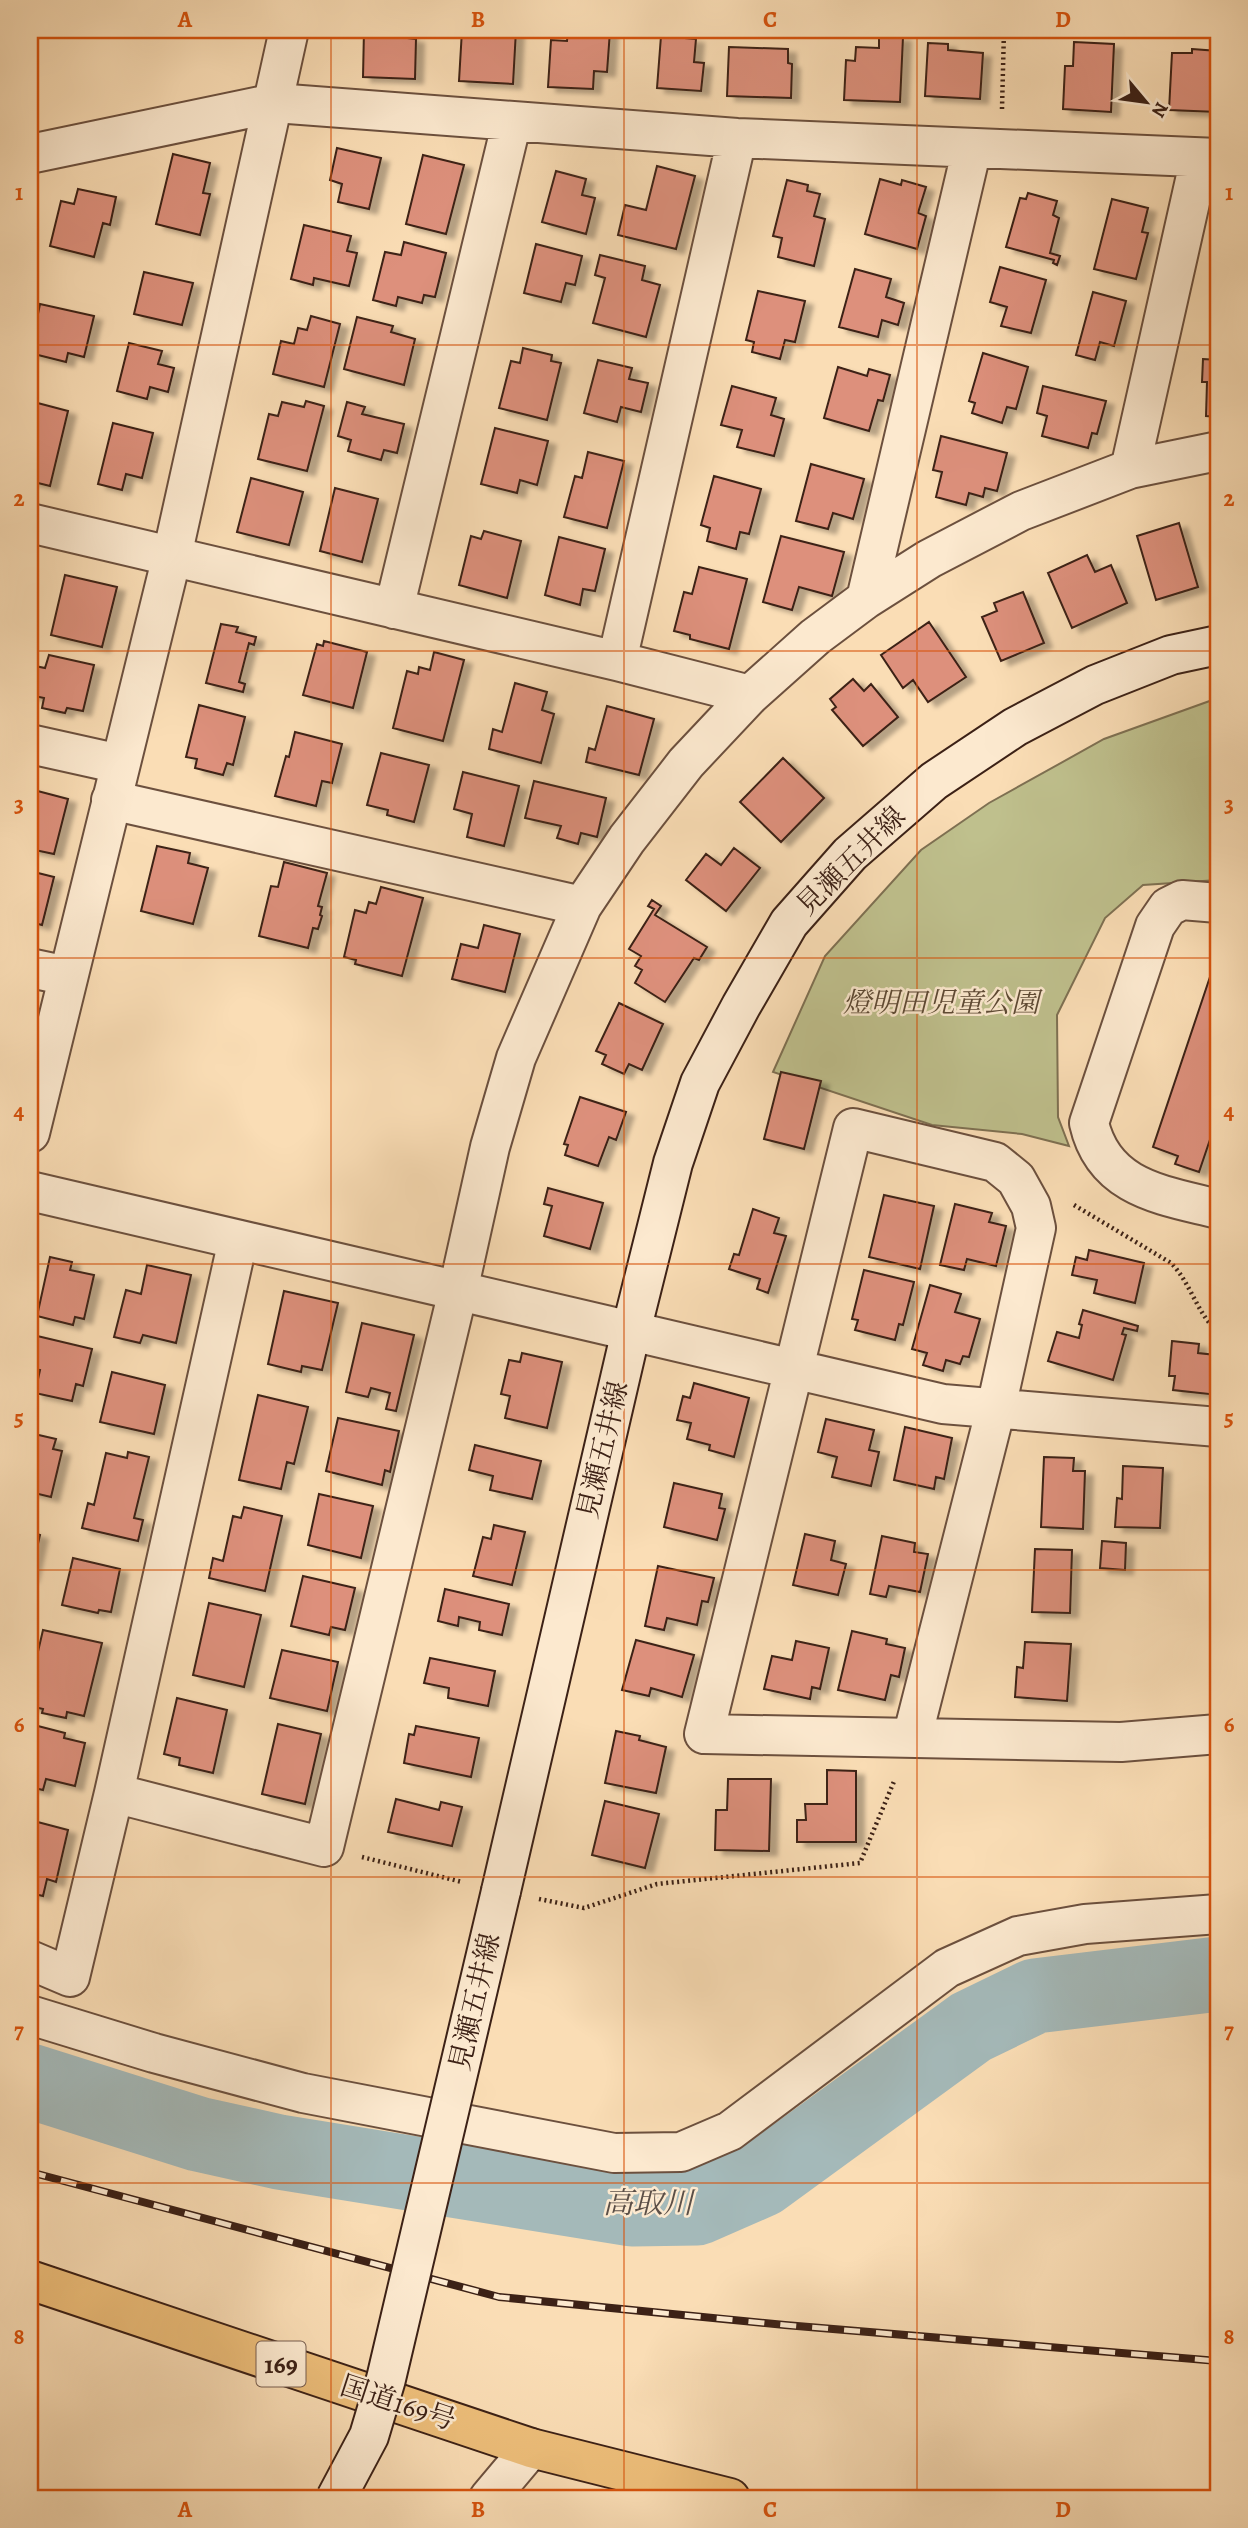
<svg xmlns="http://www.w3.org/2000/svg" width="1248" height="2528" font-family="Alegreya,'Noto Serif JP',serif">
<defs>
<filter id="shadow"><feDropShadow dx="8" dy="4.5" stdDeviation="2" flood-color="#0004"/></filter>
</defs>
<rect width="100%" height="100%" fill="#faddb5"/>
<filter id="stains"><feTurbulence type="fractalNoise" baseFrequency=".00286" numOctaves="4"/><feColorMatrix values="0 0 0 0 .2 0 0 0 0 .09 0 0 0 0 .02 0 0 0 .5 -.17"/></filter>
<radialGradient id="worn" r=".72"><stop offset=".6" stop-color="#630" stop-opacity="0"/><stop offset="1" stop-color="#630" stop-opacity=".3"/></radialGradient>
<!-- green -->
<path fill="#bfc08d" stroke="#7e7052" stroke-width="2" d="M 1218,698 L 1218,880 L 1143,885 L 1105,918 L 1057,1015 L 1058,1117 L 1069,1146 L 1022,1134 L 932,1125 L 773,1072 L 825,956 L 921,850 L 989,803 L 1104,739 Z"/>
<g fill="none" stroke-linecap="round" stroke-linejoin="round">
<!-- river -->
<path stroke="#a4b9b9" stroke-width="75" d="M 30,2081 L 198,2134 L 279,2152 L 632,2209 L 697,2208 L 761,2180 L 971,2027 L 1035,1996 L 1218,1974"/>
</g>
<!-- building -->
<path fill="#dd907b" stroke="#3c2116" stroke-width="2" filter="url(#shadow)" d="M 364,30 L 408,30 L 408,38 L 416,39 L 415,79 L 363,77 Z
M 462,30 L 516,30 L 513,84 L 459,81 Z
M 568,30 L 610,31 L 607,72 L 594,71 L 593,89 L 548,87 L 551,40 L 567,41 Z
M 661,36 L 696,39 L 694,62 L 704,63 L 701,91 L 657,88 Z
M 879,36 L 903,37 L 900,102 L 844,100 L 846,60 L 855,61 L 856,47 L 879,48 Z
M 1074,42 L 1114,44 L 1111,112 L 1063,109 L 1065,66 L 1073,66 Z
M 928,43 L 948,44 L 948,50 L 983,53 L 980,99 L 925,96 Z
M 729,47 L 788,49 L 788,63 L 792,64 L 791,98 L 727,96 Z
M 1192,49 L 1218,51 L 1218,112 L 1169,110 L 1172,53 L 1192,53 Z
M 337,148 L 381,158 L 369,209 L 338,202 L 342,184 L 330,180 Z
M 173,154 L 210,163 L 203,193 L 210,194 L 200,235 L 156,224 Z
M 423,155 L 464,165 L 446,234 L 406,224 Z
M 657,166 L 695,176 L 676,249 L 618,235 L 625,205 L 646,210 Z
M 556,171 L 586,179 L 582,195 L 595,198 L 586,234 L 542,222 Z
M 880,179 L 901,185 L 902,180 L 926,187 L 918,213 L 926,216 L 917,249 L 865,234 Z
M 787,180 L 808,185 L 807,191 L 820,194 L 814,216 L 825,219 L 814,266 L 778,257 L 782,238 L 773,236 Z
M 78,189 L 116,197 L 110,225 L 103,223 L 94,257 L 50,246 L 61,201 L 74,204 Z
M 1028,193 L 1057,201 L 1053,215 L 1059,218 L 1050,253 L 1060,256 L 1057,265 L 1053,263 L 1054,260 L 1006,247 L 1020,198 L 1026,199 Z
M 1112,199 L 1148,208 L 1142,232 L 1148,233 L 1136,279 L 1094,269 Z
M 304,225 L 351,236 L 347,251 L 357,253 L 349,286 L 314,278 L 313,285 L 291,279 Z
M 404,242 L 446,253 L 435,297 L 424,295 L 422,303 L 398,297 L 396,306 L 373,300 L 385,252 L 401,255 Z
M 536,244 L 582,256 L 575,285 L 566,283 L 561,302 L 524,293 Z
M 600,255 L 645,266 L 642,280 L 660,285 L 646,337 L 593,323 L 605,278 L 595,275 Z
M 1000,267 L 1046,280 L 1031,333 L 1001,326 L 1007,307 L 990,302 Z
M 855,269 L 891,279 L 886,297 L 904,303 L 898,325 L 882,320 L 878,337 L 839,327 Z
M 144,272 L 193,283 L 182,325 L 134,314 Z
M 758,291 L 805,301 L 795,342 L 785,340 L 780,359 L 752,352 L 754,342 L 746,340 Z
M 1093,292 L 1126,301 L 1114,346 L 1100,342 L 1095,360 L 1076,355 Z
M 40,304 L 94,316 L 84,357 L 68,353 L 66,362 L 30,353 Z
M 311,316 L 340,324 L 324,387 L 273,374 L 281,341 L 294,344 L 298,328 L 307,330 Z
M 357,317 L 393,326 L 391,332 L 415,339 L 404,385 L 344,369 Z
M 129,343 L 162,351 L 158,364 L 174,368 L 168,392 L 150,387 L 147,399 L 117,391 Z
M 523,348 L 552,355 L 551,361 L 561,363 L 547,420 L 499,408 L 511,361 L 520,363 Z
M 983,353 L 1028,367 L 1016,409 L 1007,407 L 1002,423 L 972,413 L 975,403 L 969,401 Z
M 1203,359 L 1218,360 L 1218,417 L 1206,416 L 1207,382 L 1202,382 Z
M 598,360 L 632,368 L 629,379 L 648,383 L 641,412 L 621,407 L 617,422 L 584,413 Z
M 838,367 L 867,376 L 869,369 L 890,375 L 883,401 L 878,400 L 869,431 L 824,418 Z
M 732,386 L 776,398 L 771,415 L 784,419 L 774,456 L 737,447 L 742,430 L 721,425 Z
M 1043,386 L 1106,401 L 1097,434 L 1092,433 L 1088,448 L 1042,436 L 1047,416 L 1037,413 Z
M 30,401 L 68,411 L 50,486 L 30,481 Z
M 306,401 L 324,406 L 307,471 L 258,459 L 269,414 L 278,416 L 282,402 L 304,407 Z
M 347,402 L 365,407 L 362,414 L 404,424 L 397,453 L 384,450 L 381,460 L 348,451 L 351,440 L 338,436 Z
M 113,423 L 153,433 L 142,478 L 126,474 L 122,490 L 98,484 Z
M 495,428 L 548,441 L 537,485 L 520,480 L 517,493 L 481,484 Z
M 941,436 L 1007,453 L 997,491 L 985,488 L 983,497 L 969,493 L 966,505 L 936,497 L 942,472 L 933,470 Z
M 588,452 L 624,461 L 607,528 L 564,517 L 575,476 L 582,478 Z
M 811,464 L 864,479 L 853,519 L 833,513 L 828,529 L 796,521 Z
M 714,476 L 761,489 L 749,534 L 740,532 L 736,549 L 707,541 L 710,528 L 701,525 Z
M 251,478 L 303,492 L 289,545 L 237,532 Z
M 335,488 L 378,499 L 362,562 L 320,551 Z
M 1179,523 L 1198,587 L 1156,600 L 1137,536 Z
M 484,531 L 521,541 L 507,598 L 459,585 L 471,536 L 481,539 Z
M 781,536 L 844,552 L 832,596 L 799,587 L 792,610 L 763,602 Z
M 559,537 L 605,549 L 595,591 L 583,589 L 580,605 L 545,595 Z
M 1087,555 L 1095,572 L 1111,565 L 1127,603 L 1072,628 L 1048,573 Z
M 699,567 L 747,579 L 729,649 L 690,639 L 690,635 L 674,631 L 684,592 L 692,594 Z
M 65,575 L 117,587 L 102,647 L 51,635 Z
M 1023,592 L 1044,643 L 1001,661 L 982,617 L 997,611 L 994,603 Z
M 929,622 L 966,677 L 928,702 L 913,680 L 903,688 L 881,655 Z
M 221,624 L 238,627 L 236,632 L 256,637 L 254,645 L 249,643 L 239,682 L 245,684 L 243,692 L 206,683 Z
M 324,641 L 367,652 L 353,708 L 303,695 L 317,644 L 323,646 Z
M 434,652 L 464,660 L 443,741 L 393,728 L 407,671 L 418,674 L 419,667 L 430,670 Z
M 49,655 L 94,665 L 83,711 L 67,708 L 65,713 L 42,708 L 44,698 L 30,695 L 30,665 L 45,668 Z
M 853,679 L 864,691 L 871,684 L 898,717 L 863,746 L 832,710 L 836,707 L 830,699 Z
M 515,683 L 547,692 L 542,710 L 554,714 L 541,763 L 489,749 L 493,729 L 502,732 Z
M 199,705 L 245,717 L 233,765 L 227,763 L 223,775 L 195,768 L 197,759 L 186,757 Z
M 607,706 L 654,719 L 639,775 L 586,762 L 589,748 L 595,750 Z
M 295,732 L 342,744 L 332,783 L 322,781 L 316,806 L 275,796 L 286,756 L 289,757 Z
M 381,753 L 429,765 L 414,822 L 387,815 L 388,810 L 367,805 Z
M 783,758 L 824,798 L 781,842 L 740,802 Z
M 463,772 L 519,786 L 504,846 L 467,837 L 472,814 L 454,809 Z
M 534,781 L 606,798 L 597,837 L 581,833 L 578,844 L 557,838 L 561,826 L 525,818 Z
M 30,789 L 68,799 L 54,854 L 30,849 Z
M 157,846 L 190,853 L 188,863 L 208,868 L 193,924 L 141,911 Z
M 734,848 L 760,868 L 726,911 L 686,880 L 706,854 L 721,865 Z
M 284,862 L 327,873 L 318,906 L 322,907 L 320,915 L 322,916 L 318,929 L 313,928 L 308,948 L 259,936 L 271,886 L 278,887 Z
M 30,871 L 54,877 L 42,925 L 30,922 Z
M 381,887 L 423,898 L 402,976 L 355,964 L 356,960 L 344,957 L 355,910 L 366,913 L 369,902 L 376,904 Z
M 652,900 L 661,906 L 655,915 L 707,947 L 699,960 L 694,958 L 665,1002 L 635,983 L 642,970 L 635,966 L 641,956 L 629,949 L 654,909 L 648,906 Z
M 484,925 L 520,934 L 505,992 L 452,979 L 461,944 L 478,948 Z
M 1218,953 L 1218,1116 L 1199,1172 L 1175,1164 L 1178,1156 L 1153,1147 Z
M 619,1003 L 663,1024 L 642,1070 L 629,1064 L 624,1074 L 602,1064 L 606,1055 L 596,1051 Z
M 781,1072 L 821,1081 L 804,1149 L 764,1139 Z
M 580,1097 L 626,1112 L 616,1140 L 609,1137 L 598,1166 L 565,1155 L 568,1145 L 564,1144 Z
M 548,1188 L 603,1203 L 590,1249 L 544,1236 L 552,1206 L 544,1204 Z
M 884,1195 L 934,1206 L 920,1269 L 869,1257 Z
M 955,1204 L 992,1213 L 989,1222 L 1006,1226 L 996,1266 L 967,1259 L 964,1270 L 940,1265 Z
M 753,1209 L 779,1218 L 774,1233 L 786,1236 L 768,1293 L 757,1289 L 760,1279 L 729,1269 L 734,1254 L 739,1255 Z
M 1089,1250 L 1144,1263 L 1135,1303 L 1094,1293 L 1097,1280 L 1072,1275 L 1076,1257 L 1087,1260 Z
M 50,1257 L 72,1262 L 70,1270 L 94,1275 L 84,1319 L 75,1317 L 73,1325 L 37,1316 Z
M 147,1265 L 191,1275 L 176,1343 L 143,1335 L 140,1343 L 114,1337 L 126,1290 L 141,1294 Z
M 864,1270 L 914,1282 L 903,1325 L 899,1324 L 895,1340 L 855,1330 L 858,1320 L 852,1319 Z
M 930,1285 L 961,1294 L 955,1312 L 980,1319 L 969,1357 L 963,1356 L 960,1364 L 946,1360 L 943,1371 L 923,1365 L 927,1353 L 912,1349 Z
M 284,1291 L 338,1303 L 322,1370 L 302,1366 L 301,1372 L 268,1364 Z
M 1083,1310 L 1138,1326 L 1137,1331 L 1124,1328 L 1122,1334 L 1126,1335 L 1113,1380 L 1048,1361 L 1057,1332 L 1079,1338 L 1082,1325 L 1079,1324 Z
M 362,1323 L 414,1335 L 396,1411 L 386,1409 L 390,1393 L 371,1388 L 368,1397 L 346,1392 Z
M 33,1335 L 92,1349 L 83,1386 L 76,1384 L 72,1401 L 35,1393 L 40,1370 L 30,1368 L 30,1347 Z
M 1172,1341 L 1199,1344 L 1198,1353 L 1216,1355 L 1215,1373 L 1218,1373 L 1218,1395 L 1173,1390 L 1175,1376 L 1169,1376 Z
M 522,1353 L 562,1362 L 547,1428 L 505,1418 L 510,1396 L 501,1394 L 509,1360 L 520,1362 Z
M 112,1372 L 165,1385 L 154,1434 L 100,1422 Z
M 694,1383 L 749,1398 L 734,1457 L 709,1450 L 710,1445 L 687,1439 L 691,1423 L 677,1420 L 683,1396 L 690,1398 Z
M 258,1395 L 308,1407 L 294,1464 L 287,1462 L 281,1489 L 239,1480 Z
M 338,1418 L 399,1431 L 390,1472 L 385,1470 L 382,1485 L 326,1471 Z
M 826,1419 L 874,1430 L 869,1450 L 879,1452 L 871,1486 L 832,1477 L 837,1457 L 818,1452 Z
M 905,1427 L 952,1438 L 944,1479 L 936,1477 L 934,1489 L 894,1480 Z
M 30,1433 L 56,1439 L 53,1449 L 62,1451 L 51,1497 L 30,1492 Z
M 475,1445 L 541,1461 L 532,1499 L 490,1490 L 493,1476 L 469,1470 Z
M 128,1452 L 149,1457 L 134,1518 L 143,1520 L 138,1541 L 82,1528 L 88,1503 L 94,1505 L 106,1453 L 127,1458 Z
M 1044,1457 L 1074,1458 L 1073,1471 L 1085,1471 L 1083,1529 L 1041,1527 Z
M 1123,1466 L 1163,1468 L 1160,1528 L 1115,1527 L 1117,1498 L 1122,1499 Z
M 674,1483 L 722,1494 L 719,1508 L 725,1509 L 717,1540 L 664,1527 Z
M 319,1494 L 373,1506 L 361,1558 L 308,1545 Z
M 244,1507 L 282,1516 L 265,1591 L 209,1578 L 213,1558 L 223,1561 L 233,1516 L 241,1518 Z
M 494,1525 L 525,1532 L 512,1585 L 473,1576 L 483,1537 L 491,1539 Z
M 30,1532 L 40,1535 L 30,1579 Z
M 805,1534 L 835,1541 L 831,1560 L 846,1564 L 838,1595 L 793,1585 Z
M 882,1536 L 915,1543 L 914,1552 L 928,1554 L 920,1592 L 889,1586 L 886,1597 L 870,1594 Z
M 1102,1541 L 1126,1543 L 1125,1570 L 1100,1568 Z
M 1035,1549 L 1072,1550 L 1070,1613 L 1032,1612 Z
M 73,1558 L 120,1569 L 111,1612 L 99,1610 L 98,1613 L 62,1605 Z
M 658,1566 L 714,1578 L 708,1602 L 702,1601 L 697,1625 L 667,1618 L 664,1630 L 645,1626 Z
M 303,1576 L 355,1588 L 345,1630 L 331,1627 L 329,1635 L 291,1626 Z
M 445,1589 L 509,1604 L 502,1635 L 479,1630 L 480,1622 L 459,1617 L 458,1626 L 438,1621 Z
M 209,1603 L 261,1615 L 244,1687 L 193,1675 Z
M 43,1630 L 102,1643 L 84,1716 L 67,1712 L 66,1718 L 42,1713 L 43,1709 L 30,1706 L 30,1686 Z
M 852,1631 L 887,1639 L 886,1644 L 905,1648 L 899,1677 L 891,1675 L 885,1700 L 838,1690 Z
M 636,1640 L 694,1655 L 682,1697 L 651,1688 L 649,1696 L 622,1690 Z
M 796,1641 L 829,1648 L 820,1689 L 812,1687 L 810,1699 L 764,1689 L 772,1656 L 792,1660 Z
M 1025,1642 L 1071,1644 L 1067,1701 L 1015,1697 L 1017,1667 L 1023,1668 Z
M 282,1650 L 338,1662 L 327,1711 L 270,1698 Z
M 430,1658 L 495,1671 L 488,1706 L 448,1698 L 449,1688 L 424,1683 Z
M 177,1698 L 227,1710 L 213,1773 L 179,1765 L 180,1758 L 164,1754 Z
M 278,1724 L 321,1734 L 305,1804 L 262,1794 Z
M 34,1725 L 65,1733 L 64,1738 L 85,1743 L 75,1786 L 46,1779 L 43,1790 L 30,1787 L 30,1743 Z
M 416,1726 L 479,1738 L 471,1777 L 404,1763 L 409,1734 L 414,1735 Z
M 616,1731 L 640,1736 L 639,1740 L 666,1747 L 656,1793 L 605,1783 Z
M 827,1770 L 856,1771 L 856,1842 L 797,1842 L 797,1820 L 806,1820 L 805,1804 L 827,1804 Z
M 728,1779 L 771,1779 L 769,1851 L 715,1850 L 716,1810 L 727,1810 Z
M 396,1799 L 439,1810 L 441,1802 L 462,1807 L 452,1846 L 388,1832 Z
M 605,1801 L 659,1814 L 645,1868 L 592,1855 Z
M 30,1820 L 68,1830 L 56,1882 L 47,1879 L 43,1896 L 30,1893 Z"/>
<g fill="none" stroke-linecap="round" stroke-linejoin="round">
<!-- minor casing -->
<g stroke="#6c503e" stroke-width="42">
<path id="minor" d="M 30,154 L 275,103 L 737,138 L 1218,158
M 1130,469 L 1200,158
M 30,523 L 617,661 L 750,695
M 866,599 L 972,148
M 394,609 L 512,121
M 617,661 L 737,138
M 30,744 L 120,764
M 111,800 L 582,906
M 1218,903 L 1182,900 L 1168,907 L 1155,926 L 1089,1123 C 1104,1189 1163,1195 1218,1209
M 30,968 L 68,976
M 631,1331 L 943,1404 L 1218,1427
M 912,1738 L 996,1408 L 1036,1228 L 1031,1206 L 1016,1179 L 995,1162 L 853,1128 L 704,1734 L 1121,1742 L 1218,1734
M 114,1793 L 324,1847 L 458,1291 L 490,1147 L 516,1058 L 582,906 L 627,839 L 686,763 L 750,695 L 815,637 L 866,599 L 929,559 L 1021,511 L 1130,469 L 1218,451
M 30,1960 L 70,1977 L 114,1793 L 238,1240
M 30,2015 L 154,2053 L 303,2093 L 614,2153 L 681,2152 L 730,2131 L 947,1968 L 1018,1936 L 1085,1924 L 1218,1914"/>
</g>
<!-- tertiary casing -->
<g stroke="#6c503e" stroke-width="42">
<path id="tertiary" d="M 30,1133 L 172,556 L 289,30
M 30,1191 L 631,1331
M 489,2498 L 531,2448"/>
</g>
<!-- secondary casing -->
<g stroke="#3c2116" stroke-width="42">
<path id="secondary" d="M 501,1891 L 631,1331 L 673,1163 L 700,1083 L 741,1006 L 789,923 L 850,854 L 934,781 L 1015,727 L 1095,685 L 1171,655 L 1218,645"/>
</g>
<!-- trunk casing -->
<g stroke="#3c2116" stroke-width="42">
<path id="trunk" d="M 30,2280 L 531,2448 L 730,2498"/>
</g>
<!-- path -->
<path stroke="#3c2116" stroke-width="4.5" stroke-dasharray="2 3.5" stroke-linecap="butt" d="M 1002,109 L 1004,30
M 1074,1205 L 1171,1263 C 1191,1283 1197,1314 1218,1332
M 362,1857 L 462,1882
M 539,1899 L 584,1908 L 657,1884 L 860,1863 L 895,1779"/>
<!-- minor -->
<use href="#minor" stroke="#fce9cf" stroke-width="38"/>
<!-- tertiary -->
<use href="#tertiary" stroke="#fce9cf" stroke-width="38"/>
<!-- secondary -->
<use href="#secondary" stroke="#fce9cf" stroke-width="38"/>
<!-- trunk -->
<use href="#trunk" stroke="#edbe7a" stroke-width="38"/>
<!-- rail casing -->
<g stroke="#3c2116" stroke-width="8">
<path id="rail" d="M 30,2172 L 499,2297 L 785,2325 L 1218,2361"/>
</g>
<!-- rail -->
<use href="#rail" stroke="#fce9cf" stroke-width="5" stroke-dasharray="16" stroke-linecap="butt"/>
<!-- secondary-bridge casing -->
<g stroke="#3c2116" stroke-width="42" stroke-linecap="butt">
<path id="secondary-bridge" d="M 336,2498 L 369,2436 L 386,2379 L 501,1891"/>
</g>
<!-- secondary-bridge -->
<use href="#secondary-bridge" stroke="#fce9cf" stroke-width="38"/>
</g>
<!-- grid -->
<path fill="none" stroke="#d7530d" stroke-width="2" stroke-opacity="0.55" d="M 331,30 L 331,2498M 624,30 L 624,2498M 917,30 L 917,2498M 30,345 L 1218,345M 30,651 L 1218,651M 30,958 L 1218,958M 30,1264 L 1218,1264M 30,1570 L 1218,1570M 30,1877 L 1218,1877M 30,2183 L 1218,2183"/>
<g text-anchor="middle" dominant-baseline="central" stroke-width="5" stroke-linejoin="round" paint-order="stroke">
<!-- shield labels -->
<rect fill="#fce9cf" stroke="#765d4e" stroke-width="2" x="256.5" y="2341.5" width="49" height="45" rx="5"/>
<g font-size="26" font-weight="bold" fill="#3c2116">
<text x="281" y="2364">169</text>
</g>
<!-- street labels -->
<g font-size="28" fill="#3c2116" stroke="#fce9cf">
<text transform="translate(851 861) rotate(-45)">見瀬五井線</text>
<text transform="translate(603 1450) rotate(-77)">見瀬五井線</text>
<text transform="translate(475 2002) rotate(-77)">見瀬五井線</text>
<text transform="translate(398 2403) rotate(18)">国道169号</text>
</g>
<!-- park labels -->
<g font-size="28" font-style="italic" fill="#5d4934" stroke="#fce9cf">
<text x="941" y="1003">燈明田児童公園</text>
</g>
<!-- water labels -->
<g font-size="30" font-style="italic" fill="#5b4f47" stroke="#fce9cf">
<text x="648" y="2203">高取川</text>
</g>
</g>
<!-- margin -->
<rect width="1248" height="2528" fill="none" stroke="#faddb5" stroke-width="77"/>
<!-- north arrow -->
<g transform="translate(1146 102) rotate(119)" stroke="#fce9cf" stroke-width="5" paint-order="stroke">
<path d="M0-5L12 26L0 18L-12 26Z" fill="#3c2116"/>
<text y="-10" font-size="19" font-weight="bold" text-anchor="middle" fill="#3c2116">N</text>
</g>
<rect x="38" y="38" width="1172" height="2452" fill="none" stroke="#d7530d" stroke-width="2.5"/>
<g font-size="23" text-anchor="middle" font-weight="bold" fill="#d7530d">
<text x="185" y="27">A</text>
<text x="478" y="27">B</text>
<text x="770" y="27">C</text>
<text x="1063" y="27">D</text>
<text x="19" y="200">1</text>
<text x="1229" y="200">1</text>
<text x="19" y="506">2</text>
<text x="1229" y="506">2</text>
<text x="19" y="812">3</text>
<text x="1229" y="812">3</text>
<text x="19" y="1119">4</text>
<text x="1229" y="1119">4</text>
<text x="19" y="1425">5</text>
<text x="1229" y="1425">5</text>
<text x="19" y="1732">6</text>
<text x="1229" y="1732">6</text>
<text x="19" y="2038">7</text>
<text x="1229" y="2038">7</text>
<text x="19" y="2344">8</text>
<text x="1229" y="2344">8</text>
<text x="185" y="2517">A</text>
<text x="478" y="2517">B</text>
<text x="770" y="2517">C</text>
<text x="1063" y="2517">D</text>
</g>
<rect width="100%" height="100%" filter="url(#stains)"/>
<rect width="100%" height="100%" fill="url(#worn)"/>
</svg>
